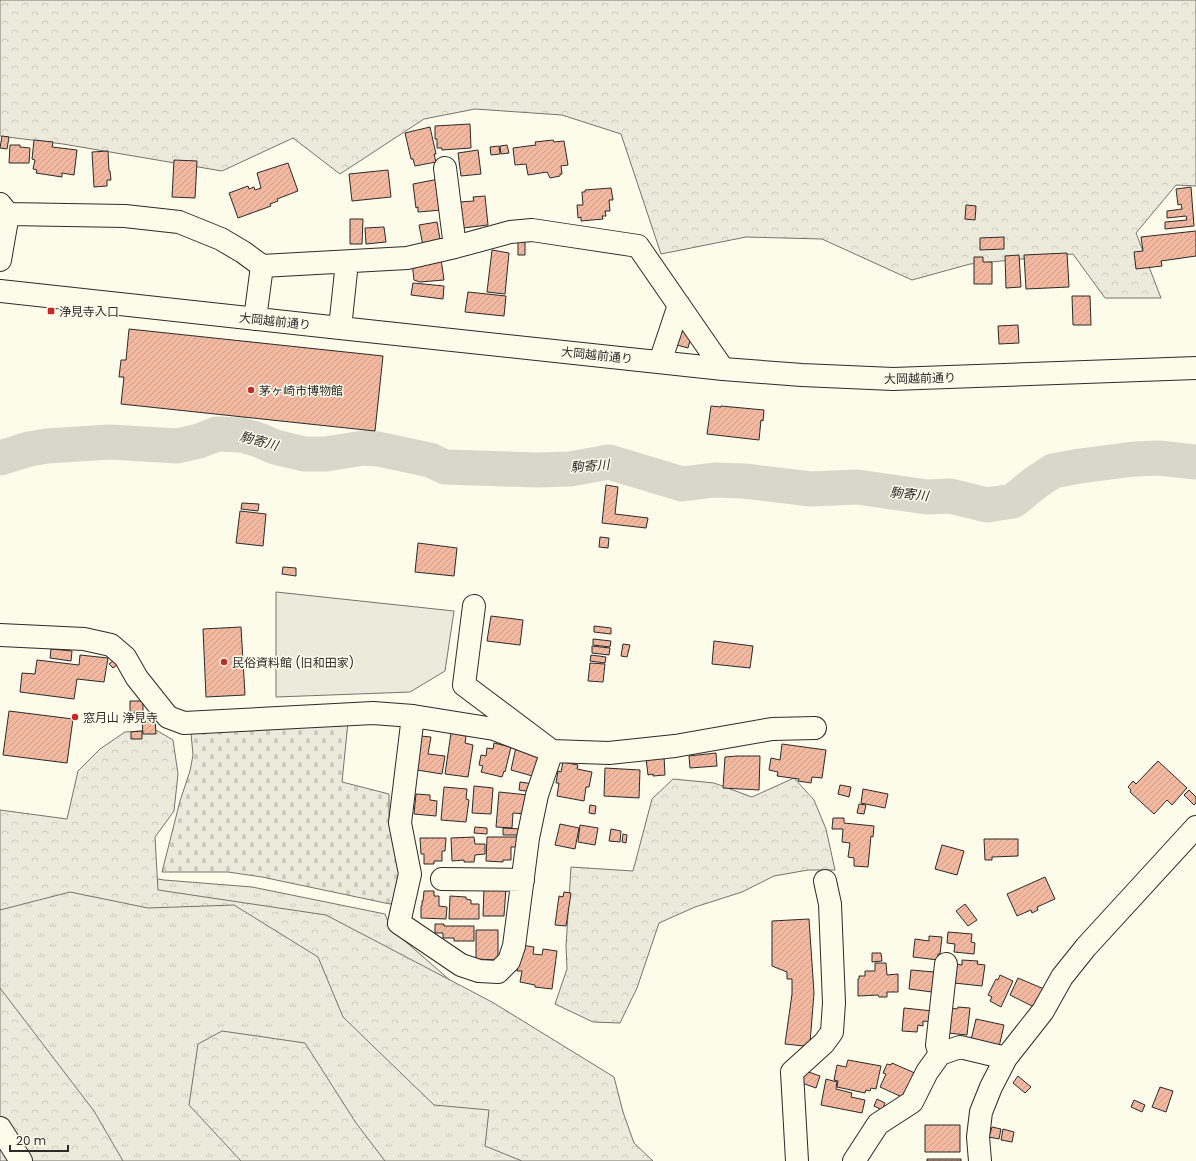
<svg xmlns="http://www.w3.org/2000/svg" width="1196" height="1161" font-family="Poppins,'Noto Sans JP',sans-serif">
<defs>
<pattern id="grass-tufts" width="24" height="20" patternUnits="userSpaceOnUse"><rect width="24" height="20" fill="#ecebdb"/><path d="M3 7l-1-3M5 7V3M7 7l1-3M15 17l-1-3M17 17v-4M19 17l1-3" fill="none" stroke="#cbcabc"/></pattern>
<pattern id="forest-crowns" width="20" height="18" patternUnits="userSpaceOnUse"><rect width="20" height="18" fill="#ecebdb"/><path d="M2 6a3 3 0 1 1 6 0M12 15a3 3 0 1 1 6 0" fill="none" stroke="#cbcabc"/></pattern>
<pattern id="cemetery-stones" width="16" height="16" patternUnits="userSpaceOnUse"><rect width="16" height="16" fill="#ecebdb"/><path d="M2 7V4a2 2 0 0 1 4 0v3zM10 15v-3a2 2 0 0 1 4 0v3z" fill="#cbcabc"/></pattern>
<pattern id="building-hatch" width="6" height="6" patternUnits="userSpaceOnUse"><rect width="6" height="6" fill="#f2b8a0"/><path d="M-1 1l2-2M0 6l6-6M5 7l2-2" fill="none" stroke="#d09e8a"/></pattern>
</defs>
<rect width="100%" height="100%" fill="#fdfbea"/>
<!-- grass -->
<path fill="url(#grass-tufts)" stroke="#74746e" d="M 39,858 L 164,880 L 252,887 L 385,914 L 391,929 L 490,1015 L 616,1161 L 81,1161 L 0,1013 L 0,879 Z"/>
<!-- forest -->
<path fill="url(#forest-crowns)" stroke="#74746e" d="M 0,0 L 1196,0 L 1196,186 L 1176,185 L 1136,233 L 1161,298 L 1105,298 L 1073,254 L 970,264 L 912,280 L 822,239 L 746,237 L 661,254 L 621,134 L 562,115 L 475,109 L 424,119 L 340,174 L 293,138 L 222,171 L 63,144 L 0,136 Z
M 156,730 L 173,740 L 178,774 L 174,811 L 155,837 L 158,890 L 326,915 L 492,1002 L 614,1077 L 623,1112 L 634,1143 L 653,1161 L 522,1161 L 485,1146 L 489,1110 L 434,1105 L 343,1017 L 318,957 L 234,905 L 148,908 L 70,892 L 0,910 L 0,810 L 67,819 L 78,771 L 100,749 L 125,732 Z
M 794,778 L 814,800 L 826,829 L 835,870 L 808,870 L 774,876 L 742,892 L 695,907 L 659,923 L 637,988 L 620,1023 L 593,1022 L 555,1004 L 567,969 L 566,946 L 571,867 L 633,871 L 652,799 L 673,779 L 714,783 L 752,797 Z
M 0,988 L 94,1111 L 123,1161 L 0,1161 Z
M 222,1031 L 305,1043 L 356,1123 L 385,1161 L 241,1161 L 189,1105 L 198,1044 Z"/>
<!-- cemetery -->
<path fill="url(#cemetery-stones)" stroke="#74746e" d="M 348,722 L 342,782 L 389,794 L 389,817 L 400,866 L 397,901 L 390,904 L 262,877 L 228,872 L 162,872 L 180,801 L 190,771 L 193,755 L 191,733 Z"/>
<!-- parking -->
<path fill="#eceadb" stroke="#74746e" d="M 276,592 L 454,611 L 445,671 L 410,692 L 276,697 Z"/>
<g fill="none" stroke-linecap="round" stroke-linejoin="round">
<!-- river -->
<path stroke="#d8d7c9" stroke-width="35" d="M 0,458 L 29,449 L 47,446 L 110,442 L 177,446 L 199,441 L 217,434 L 242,435 L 259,440 L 275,447 L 304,454 L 326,454 L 364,448 L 378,449 L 430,460 L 445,467 L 537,470 L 570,469 L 609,462 L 682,484 L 714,480 L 744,481 L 811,489 L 857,487 L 927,497 L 950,496 L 987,505 L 1013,501 L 1035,483 L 1053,471 L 1080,466 L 1134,459 L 1159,458 L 1196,462"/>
</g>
<!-- building -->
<path fill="url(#building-hatch)" stroke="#2b2b2b" d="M 470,124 L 471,148 L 442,150 L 442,148 L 437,148 L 437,139 L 435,139 L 435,126 Z
M 430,127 L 436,154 L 434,154 L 436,162 L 415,166 L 413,159 L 411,159 L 405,133 Z
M 2,136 L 9,137 L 7,149 L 0,148 Z
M 34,140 L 53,142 L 52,147 L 77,150 L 74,175 L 62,173 L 62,177 L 36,173 L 37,170 L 33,169 L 35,160 L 32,159 Z
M 553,140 L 554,142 L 564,141 L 568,165 L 561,166 L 562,174 L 560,174 L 560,176 L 550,178 L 547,172 L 528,175 L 526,164 L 515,165 L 513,148 L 536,145 L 535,142 Z
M 10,145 L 20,145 L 20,147 L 30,148 L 29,163 L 9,163 Z
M 507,145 L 509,153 L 501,154 L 500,146 Z
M 499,146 L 500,154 L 491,155 L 490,147 Z
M 478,150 L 481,174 L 461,176 L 458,153 Z
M 108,151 L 109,171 L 110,171 L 111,180 L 107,180 L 107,186 L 94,187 L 92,152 Z
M 174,160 L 197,161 L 195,198 L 172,197 Z
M 288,163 L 298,191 L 277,199 L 278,201 L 270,204 L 271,206 L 238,218 L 229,193 L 248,186 L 249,189 L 254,187 L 255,190 L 261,188 L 257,173 Z
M 388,170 L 391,197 L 352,201 L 349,174 Z
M 439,179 L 442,210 L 418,212 L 418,207 L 416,208 L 413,184 Z
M 1191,187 L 1194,226 L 1165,229 L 1165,222 L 1187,220 L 1186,216 L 1167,218 L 1167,211 L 1182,209 L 1181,204 L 1178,205 L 1176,189 Z
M 611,188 L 613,200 L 609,200 L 610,211 L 605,211 L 606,216 L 602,216 L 603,219 L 581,221 L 581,217 L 578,218 L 577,205 L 583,205 L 582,192 L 585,192 L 585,190 Z
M 485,196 L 488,225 L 463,228 L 460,202 L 474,201 L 473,197 Z
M 966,205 L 976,206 L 975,220 L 965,219 Z
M 350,219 L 363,219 L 362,244 L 350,244 Z
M 437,222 L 440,239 L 435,240 L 436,244 L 423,246 L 419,225 Z
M 384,227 L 386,242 L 366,244 L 365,228 Z
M 1196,231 L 1196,256 L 1161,261 L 1162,266 L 1136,269 L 1134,252 L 1143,251 L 1141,237 Z
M 1004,237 L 1004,249 L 980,250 L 980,238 Z
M 518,242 L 525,242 L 525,255 L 518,255 Z
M 492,250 L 509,253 L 505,294 L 487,292 Z
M 1067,253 L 1069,287 L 1026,289 L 1024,255 Z
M 1019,255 L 1021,287 L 1006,288 L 1005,256 Z
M 974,257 L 983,257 L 983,262 L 992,262 L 992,284 L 974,284 Z
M 441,259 L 444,280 L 420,282 L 414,280 L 412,262 Z
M 413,283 L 444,286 L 443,299 L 411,295 Z
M 468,292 L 506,296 L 504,316 L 465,312 Z
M 1072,296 L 1090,296 L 1091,325 L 1073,325 Z
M 1018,325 L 1019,343 L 999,344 L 998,326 Z
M 129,329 L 383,356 L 375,431 L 121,404 L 124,377 L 119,377 L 121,360 L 126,360 Z
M 677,329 L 692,333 L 688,348 L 673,344 Z
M 711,406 L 721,407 L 721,406 L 764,410 L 763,421 L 761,420 L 759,440 L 707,434 Z
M 606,485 L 618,487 L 615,514 L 648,518 L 646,528 L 602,523 Z
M 242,503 L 259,504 L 258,511 L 241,509 Z
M 240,511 L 266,514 L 263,546 L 236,543 Z
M 600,537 L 609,538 L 608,548 L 599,547 Z
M 418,543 L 457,548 L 454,576 L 415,572 Z
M 283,567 L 296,568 L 296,576 L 282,574 Z
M 491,616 L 523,620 L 520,645 L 487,641 Z
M 594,626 L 611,628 L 611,634 L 594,632 Z
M 241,627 L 245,695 L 206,697 L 203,629 Z
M 593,639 L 611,641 L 610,647 L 593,645 Z
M 714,641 L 753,646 L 750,668 L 712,664 Z
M 623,644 L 630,645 L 627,657 L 621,656 Z
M 592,646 L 610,648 L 609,655 L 592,653 Z
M 51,649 L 72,651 L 71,661 L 50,658 Z
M 80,655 L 108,658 L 104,682 L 77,679 L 74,699 L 20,692 L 22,673 L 35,674 L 37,660 L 79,665 Z
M 591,655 L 606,657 L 605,663 L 590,661 Z
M 113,661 L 117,665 L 113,668 L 109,664 Z
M 590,663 L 605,664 L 603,682 L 588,681 Z
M 130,701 L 143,701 L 143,713 L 130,713 Z
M 9,711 L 73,719 L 67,763 L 3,755 Z
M 155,720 L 156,734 L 143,734 L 142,721 Z
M 142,731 L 142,739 L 131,739 L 131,732 Z
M 451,733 L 466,736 L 465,743 L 473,745 L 468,777 L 445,774 Z
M 420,736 L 431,737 L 428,754 L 445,756 L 442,774 L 417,770 Z
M 494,743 L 511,747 L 505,772 L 504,771 L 502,777 L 481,772 L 483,766 L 479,765 L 481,755 L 486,756 L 487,748 L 493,749 Z
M 782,744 L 826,750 L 822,778 L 812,777 L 811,783 L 798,781 L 799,779 L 777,776 L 778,772 L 769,770 L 771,758 L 780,760 Z
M 516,747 L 539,753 L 537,758 L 541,759 L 536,777 L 511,770 Z
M 716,753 L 717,766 L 690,768 L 689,756 Z
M 664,756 L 665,775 L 653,776 L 653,774 L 648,775 L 646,758 Z
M 737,756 L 760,756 L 759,790 L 723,788 L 725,757 Z
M 1158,761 L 1187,788 L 1172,805 L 1167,800 L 1154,814 L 1130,792 L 1131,790 L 1128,787 L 1133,781 L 1136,784 Z
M 563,762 L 578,765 L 577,769 L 592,772 L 589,787 L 586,787 L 584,801 L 557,796 L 559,783 L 556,783 L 558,771 L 561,772 Z
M 605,768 L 640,770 L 639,798 L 604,796 Z
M 520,782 L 534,784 L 532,792 L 519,790 Z
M 840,785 L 851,787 L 849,797 L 838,794 Z
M 474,786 L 493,788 L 491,814 L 472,813 Z
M 444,787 L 467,789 L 466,799 L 469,800 L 466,822 L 441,820 Z
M 863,789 L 888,794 L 885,808 L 861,803 Z
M 1189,790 L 1196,797 L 1196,803 L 1194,805 L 1184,795 Z
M 499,792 L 528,795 L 526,814 L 513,813 L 512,828 L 496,827 Z
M 416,794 L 430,795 L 430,800 L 437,801 L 436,816 L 414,814 Z
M 859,804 L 866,805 L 864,814 L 857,813 Z
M 590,805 L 596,806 L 595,814 L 589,813 Z
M 833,818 L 844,818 L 844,823 L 874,826 L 873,837 L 871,836 L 868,867 L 854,866 L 854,858 L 848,857 L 850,843 L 842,842 L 843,829 L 832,829 Z
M 560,824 L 579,828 L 575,849 L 555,845 Z
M 580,825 L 598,828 L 595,845 L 578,842 Z
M 475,827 L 487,828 L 487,834 L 474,833 Z
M 503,828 L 521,829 L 521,835 L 503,835 Z
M 611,829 L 621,831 L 620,842 L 609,841 Z
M 623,834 L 627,835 L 626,843 L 622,842 Z
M 474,837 L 475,844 L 485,844 L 485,854 L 475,855 L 474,862 L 464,862 L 464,860 L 452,861 L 451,838 Z
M 487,837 L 517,837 L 517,847 L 511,847 L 511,860 L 503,860 L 503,862 L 486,861 Z
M 420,838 L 446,838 L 445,851 L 442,851 L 442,861 L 434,861 L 434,864 L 424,864 L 424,854 L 421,854 Z
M 984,839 L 1018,839 L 1018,856 L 992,857 L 992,860 L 985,860 Z
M 942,845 L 964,851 L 957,875 L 935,869 Z
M 1045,877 L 1055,899 L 1037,907 L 1038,910 L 1032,913 L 1031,910 L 1017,916 L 1007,894 Z
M 484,888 L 506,888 L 504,916 L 483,916 Z
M 424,891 L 434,891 L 434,896 L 439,896 L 439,906 L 447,907 L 446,919 L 421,918 L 421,906 L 422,906 L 422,901 L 423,901 Z
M 564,892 L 571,893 L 566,926 L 555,925 L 559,896 L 563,897 Z
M 450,896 L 466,897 L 466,899 L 471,900 L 471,904 L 479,904 L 479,919 L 449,919 Z
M 965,904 L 977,920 L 968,926 L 956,911 Z
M 809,919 L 814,993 L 810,1043 L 804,1046 L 785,1044 L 792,994 L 792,979 L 787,979 L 787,972 L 772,966 L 772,921 Z
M 435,924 L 444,924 L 444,926 L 474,926 L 474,941 L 454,941 L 454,938 L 443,938 L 443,933 L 435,933 Z
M 476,930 L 498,930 L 498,960 L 476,959 Z
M 948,932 L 972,934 L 971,942 L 975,943 L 974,954 L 954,952 L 955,944 L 947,943 Z
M 929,936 L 942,937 L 940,954 L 938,954 L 938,960 L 913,957 L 915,939 L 929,941 Z
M 521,945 L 534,947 L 533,954 L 542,955 L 543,949 L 557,951 L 552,989 L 535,987 L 535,985 L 520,982 L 522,971 L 517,971 Z
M 872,953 L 881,953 L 882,961 L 872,962 Z
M 962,960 L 978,961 L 977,964 L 985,965 L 982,986 L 954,983 L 956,964 L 962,965 Z
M 875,963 L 886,963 L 887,975 L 898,974 L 898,992 L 887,992 L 887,997 L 879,997 L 878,995 L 858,996 L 858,979 L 859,979 L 859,976 L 865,976 L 865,971 L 875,971 Z
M 911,970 L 934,972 L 932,992 L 909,989 Z
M 1000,975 L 1013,981 L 1001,1007 L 990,1001 L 992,997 L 988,995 L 996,979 L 998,980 Z
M 1018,978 L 1044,989 L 1036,1006 L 1033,1005 L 1032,1006 L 1010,995 Z
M 958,1007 L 970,1008 L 967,1035 L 948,1033 L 951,1008 L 957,1009 Z
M 904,1008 L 933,1011 L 932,1022 L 923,1021 L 923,1026 L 918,1025 L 917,1032 L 902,1031 Z
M 976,1019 L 1004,1025 L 999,1047 L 971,1040 Z
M 848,1060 L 881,1066 L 876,1089 L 871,1088 L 870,1091 L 866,1090 L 865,1093 L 837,1087 L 838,1081 L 834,1080 L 837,1065 L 846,1067 Z
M 892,1063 L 917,1074 L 908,1094 L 904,1092 L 902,1097 L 880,1087 L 886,1074 L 883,1073 L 887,1064 L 891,1065 Z
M 803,1070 L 820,1076 L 816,1088 L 799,1082 Z
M 1018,1076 L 1031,1087 L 1025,1093 L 1013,1083 Z
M 826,1079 L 837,1082 L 836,1089 L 852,1093 L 851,1097 L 865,1100 L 862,1113 L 821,1105 Z
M 1160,1087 L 1173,1091 L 1166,1112 L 1152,1107 Z
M 877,1099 L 885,1103 L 882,1110 L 874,1106 Z
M 1134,1100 L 1145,1105 L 1142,1112 L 1131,1107 Z
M 925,1125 L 960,1125 L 960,1152 L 925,1152 Z
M 992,1127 L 1001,1129 L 999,1139 L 989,1137 Z
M 1003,1129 L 1014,1132 L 1012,1142 L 1001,1140 Z
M 927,1159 L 961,1159 L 961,1161 L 927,1161 Z"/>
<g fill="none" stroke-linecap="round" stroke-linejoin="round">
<!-- minor casing -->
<g stroke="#2b2b2b" stroke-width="24">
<path id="minor" d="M 445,168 L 455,247
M 0,204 L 8,214 L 125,216 L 179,222 L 221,239 L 243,252 L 262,266 L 407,258 L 455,247 L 510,232 L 532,230 L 638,246 L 723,369
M 0,260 L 8,214
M 0,291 L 340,328 L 723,369 L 802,375 L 893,379 L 1196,368
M 255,319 L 262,266
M 340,328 L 347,262
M 660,362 L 679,305
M 0,635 L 84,639 L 111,645 L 125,657 L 137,678 L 168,717 L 184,723 L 373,713 L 413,716 L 494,729 L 552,751 L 609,753 L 675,746 L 772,729 L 815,728
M 413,716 L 400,823 L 410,874 L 399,923 L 461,965 L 479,971 L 498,972 L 509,961 L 514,946 L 528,838 L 537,795 L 552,751 L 464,685 L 474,606
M 442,879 L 523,880
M 940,1054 L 937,1045 L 946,964
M 0,1128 L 21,1161
M 797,1161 L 792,1072 L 824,1043 L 832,1032 L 834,1003 L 830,904 L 825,881
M 854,1161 L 878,1124 L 912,1102 L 927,1072 L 940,1054 L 960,1047 L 1006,1058
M 980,1161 L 978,1137 L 981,1112 L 991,1087 L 1006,1058 L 1043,1011 L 1062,977 L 1086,947 L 1196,827"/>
</g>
<!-- minor -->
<use href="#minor" stroke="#fdfbea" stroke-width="22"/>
</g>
<!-- markers -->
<g fill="#c62828" stroke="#fdfbea" stroke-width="1.5">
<rect x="47" y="307" width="8" height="8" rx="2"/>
<circle cx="251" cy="390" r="4"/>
<circle cx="224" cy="662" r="4"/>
<circle cx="75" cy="717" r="4"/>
</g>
<g text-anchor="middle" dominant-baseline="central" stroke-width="3" stroke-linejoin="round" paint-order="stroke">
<!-- poi labels -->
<g font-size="12" fill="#2b2b2b" stroke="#fdfbea" text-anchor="start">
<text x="59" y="311">浄見寺入口</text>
<text x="259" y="390">茅ヶ崎市博物館</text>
<text x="232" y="662">民俗資料館 (旧和田家)</text>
<text x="83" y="717">窓月山 浄見寺</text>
</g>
<!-- street labels -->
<g font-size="12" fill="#2b2b2b" stroke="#fdfbea">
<text transform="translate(275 321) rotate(6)">大岡越前通り</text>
<text transform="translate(597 355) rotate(6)">大岡越前通り</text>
<text transform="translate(920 378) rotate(-1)">大岡越前通り</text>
</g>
<!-- water labels -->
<g font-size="13" font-style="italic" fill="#2b2b2b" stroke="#fdfbea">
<text transform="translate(259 441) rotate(15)">駒寄川</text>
<text transform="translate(590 466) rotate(-4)">駒寄川</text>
<text transform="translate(909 494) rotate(6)">駒寄川</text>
</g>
</g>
<!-- scale -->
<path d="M10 1145v6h58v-6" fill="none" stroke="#2b2b2b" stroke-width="2"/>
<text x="16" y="1145" font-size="12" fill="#2b2b2b" stroke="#fdfbea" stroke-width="3" paint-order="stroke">20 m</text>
</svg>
